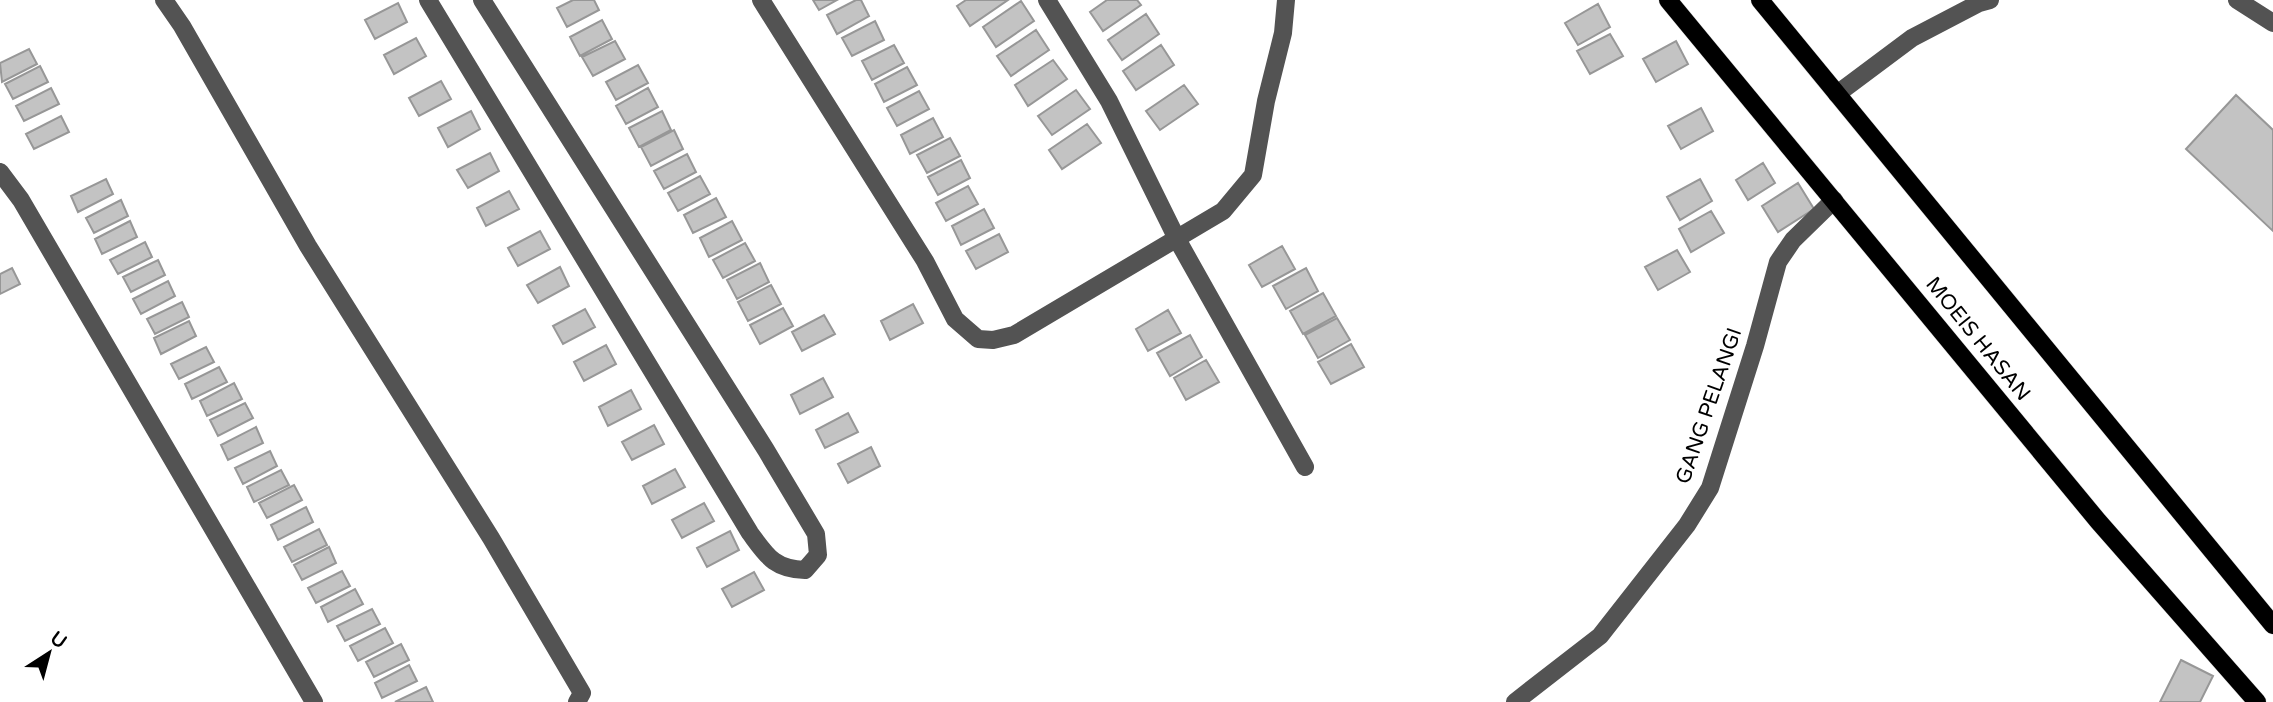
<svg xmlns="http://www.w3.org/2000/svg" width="2273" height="702" font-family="'Varela Round',sans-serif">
<rect width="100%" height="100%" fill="#fff"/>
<!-- building -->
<path fill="#c3c3c3" stroke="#979797" stroke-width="2" d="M 573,0 L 594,0 L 599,10 L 567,27 L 557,8 Z
M 813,0 L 837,0 L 819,10 Z
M 856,0 L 861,0 L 869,16 L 837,34 L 827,15 Z
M 966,0 L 1008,0 L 970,26 L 957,6 Z
M 1107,0 L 1137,0 L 1141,5 L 1103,31 L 1090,12 Z
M 1021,1 L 1034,21 L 996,47 L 983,27 Z
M 398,3 L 407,22 L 375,39 L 365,20 Z
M 1598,4 L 1610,27 L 1578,45 L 1565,23 Z
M 1146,14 L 1159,34 L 1122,60 L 1108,40 Z
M 602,20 L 612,39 L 580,56 L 570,37 Z
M 875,21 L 884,40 L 852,56 L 842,38 Z
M 1036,30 L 1049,50 L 1011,76 L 997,56 Z
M 1610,34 L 1623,56 L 1590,74 L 1577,51 Z
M 416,38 L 426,56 L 394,74 L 384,55 Z
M 615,41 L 625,59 L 593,76 L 582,57 Z
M 1676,41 L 1688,64 L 1656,82 L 1643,59 Z
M 894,45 L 904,63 L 872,80 L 862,61 Z
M 1161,45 L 1174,65 L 1136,90 L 1123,71 Z
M 29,49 L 37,64 L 2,82 L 0,63 Z
M 1053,60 L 1067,79 L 1028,106 L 1015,85 Z
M 638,65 L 648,83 L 616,100 L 606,82 Z
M 40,66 L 48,82 L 13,99 L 5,84 Z
M 907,67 L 917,85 L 884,102 L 875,84 Z
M 441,81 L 451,99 L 419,116 L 409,98 Z
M 1184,85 L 1198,104 L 1160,130 L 1146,111 Z
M 51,88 L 59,104 L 24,121 L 16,106 Z
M 648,88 L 658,107 L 626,124 L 616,106 Z
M 1076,90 L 1090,109 L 1052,135 L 1038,116 Z
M 919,91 L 929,109 L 897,126 L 887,108 Z
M 2236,95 L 2273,130 L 2273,231 L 2186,149 Z
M 1701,108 L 1713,131 L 1681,149 L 1668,126 Z
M 471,111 L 480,129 L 448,147 L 438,128 Z
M 662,111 L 671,130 L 639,147 L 629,128 Z
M 61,116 L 69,132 L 34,149 L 26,134 Z
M 933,118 L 943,137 L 910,154 L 901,135 Z
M 1087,124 L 1101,143 L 1062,169 L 1049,150 Z
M 674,130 L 683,149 L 651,166 L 641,147 Z
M 950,138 L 960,156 L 927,173 L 917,155 Z
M 490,153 L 499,171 L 468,188 L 457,170 Z
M 687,154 L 696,172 L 664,189 L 654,171 Z
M 961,160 L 970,178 L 938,195 L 928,177 Z
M 1763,163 L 1775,183 L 1748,200 L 1736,180 Z
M 700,176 L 710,194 L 678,211 L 668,193 Z
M 106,179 L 113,194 L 78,212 L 71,196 Z
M 1700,179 L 1712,201 L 1680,220 L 1667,197 Z
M 1798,183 L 1814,209 L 1778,232 L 1762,206 Z
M 968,186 L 978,204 L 946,221 L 936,203 Z
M 509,191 L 519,209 L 486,226 L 477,208 Z
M 716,198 L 726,217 L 693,233 L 684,215 Z
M 121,200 L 128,216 L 94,233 L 86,218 Z
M 984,209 L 994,228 L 961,245 L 952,226 Z
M 1711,211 L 1724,233 L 1691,252 L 1679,229 Z
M 130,221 L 137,237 L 102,254 L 95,239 Z
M 732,221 L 742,240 L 709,257 L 700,238 Z
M 540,231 L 550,249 L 518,266 L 508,248 Z
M 999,234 L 1008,252 L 976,269 L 966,251 Z
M 145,242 L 152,257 L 118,274 L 110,260 Z
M 745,243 L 755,261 L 723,278 L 713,260 Z
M 1282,246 L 1295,269 L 1262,287 L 1249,265 Z
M 1677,250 L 1690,272 L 1658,290 L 1645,267 Z
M 158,260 L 165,275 L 131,292 L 123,277 Z
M 760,263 L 769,282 L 737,299 L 727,280 Z
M 560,267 L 569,286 L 538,303 L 527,285 Z
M 12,268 L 20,284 L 0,294 L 0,274 Z
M 1306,268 L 1318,291 L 1286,309 L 1273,286 Z
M 168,281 L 175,296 L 141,314 L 133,299 Z
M 771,285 L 781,304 L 748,321 L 738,302 Z
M 1323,293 L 1336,316 L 1303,334 L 1290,311 Z
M 182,302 L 189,317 L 155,334 L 147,319 Z
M 913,304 L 923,323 L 890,340 L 881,321 Z
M 783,308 L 793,326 L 760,344 L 750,325 Z
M 585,309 L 595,327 L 563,344 L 553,326 Z
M 1168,310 L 1181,333 L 1148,351 L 1136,329 Z
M 824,315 L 835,334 L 802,351 L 792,332 Z
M 1337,318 L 1350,340 L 1318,358 L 1305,335 Z
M 189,321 L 196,336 L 161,354 L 154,338 Z
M 1190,335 L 1202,357 L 1170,376 L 1157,353 Z
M 1351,344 L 1364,367 L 1331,384 L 1318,362 Z
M 606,345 L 616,364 L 584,381 L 574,362 Z
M 206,347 L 214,362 L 179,379 L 171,364 Z
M 1206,360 L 1219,382 L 1186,400 L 1174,378 Z
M 219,367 L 227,382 L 192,399 L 185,384 Z
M 823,378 L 833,397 L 800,414 L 791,395 Z
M 234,383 L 242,399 L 207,416 L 200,401 Z
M 631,390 L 641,409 L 608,426 L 599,407 Z
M 245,403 L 253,418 L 218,436 L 210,420 Z
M 848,413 L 858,432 L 825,448 L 816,430 Z
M 654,425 L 664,444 L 632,460 L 622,442 Z
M 256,427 L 263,443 L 228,460 L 221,445 Z
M 871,447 L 880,466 L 848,483 L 838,464 Z
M 270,451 L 277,466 L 243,484 L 235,468 Z
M 675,469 L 685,487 L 652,504 L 643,486 Z
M 281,470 L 289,485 L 254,502 L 247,487 Z
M 294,485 L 302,500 L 267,518 L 259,503 Z
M 704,503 L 714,521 L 682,538 L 672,520 Z
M 306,507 L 313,522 L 278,540 L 271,525 Z
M 319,529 L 327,545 L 292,562 L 284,547 Z
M 730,531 L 739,550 L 707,567 L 697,548 Z
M 329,547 L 336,563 L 302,580 L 294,565 Z
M 342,571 L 350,586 L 316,603 L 308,588 Z
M 754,572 L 764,590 L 732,607 L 722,589 Z
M 355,589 L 363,604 L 328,622 L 321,607 Z
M 372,609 L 380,624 L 345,641 L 337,626 Z
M 385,628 L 393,643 L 358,661 L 350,646 Z
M 401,644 L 409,660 L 374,677 L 366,662 Z
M 2181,660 L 2213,676 L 2200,702 L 2160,702 Z
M 409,665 L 417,681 L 382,698 L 375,683 Z
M 426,687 L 433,702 L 395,702 Z"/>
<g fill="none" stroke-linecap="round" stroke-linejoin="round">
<!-- major casing -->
<g stroke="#dbdbdb" stroke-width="19">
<path id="major" d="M 1668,0 L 2098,521 L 2257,702
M 1760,0 L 2273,625"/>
</g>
<!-- minor -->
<path stroke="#535353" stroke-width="18" d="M 164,0 L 182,26 L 308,246 L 491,538 L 582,693 L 577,702
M 428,0 L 750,533 C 767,556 774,569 805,570 L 818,555 L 816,534 L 766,450 L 482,0
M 761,0 L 925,261 L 955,319 L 978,339 L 993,340 L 1014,335 L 1223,211 L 1253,175 L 1266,101 L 1283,33 L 1286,0
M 1047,0 L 1109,101 L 1177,239 L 1305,467
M 2237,0 L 2273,23
M 1837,94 L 1912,38 L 1979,3 L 1990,0
M 0,172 L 21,200 L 314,702
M 1515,702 L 1600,636 L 1687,525 L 1710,488 L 1755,346 L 1778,262 L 1793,240 L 1834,200"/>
<!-- major -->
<use href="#major" stroke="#000" stroke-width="18"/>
</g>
<g text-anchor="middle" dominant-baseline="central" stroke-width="5" stroke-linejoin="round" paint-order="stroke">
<!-- street labels -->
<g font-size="21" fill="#000" stroke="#fff">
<text transform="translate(1978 339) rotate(51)">MOEIS HASAN</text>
<text transform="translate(1709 406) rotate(-71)">GANG PELANGI</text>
</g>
</g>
<!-- north arrow -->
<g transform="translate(49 653) rotate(36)" stroke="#ffffff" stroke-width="5" paint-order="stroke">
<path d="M0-5L12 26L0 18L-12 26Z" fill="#000000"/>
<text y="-10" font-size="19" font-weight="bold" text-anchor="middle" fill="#000000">U</text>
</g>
</svg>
